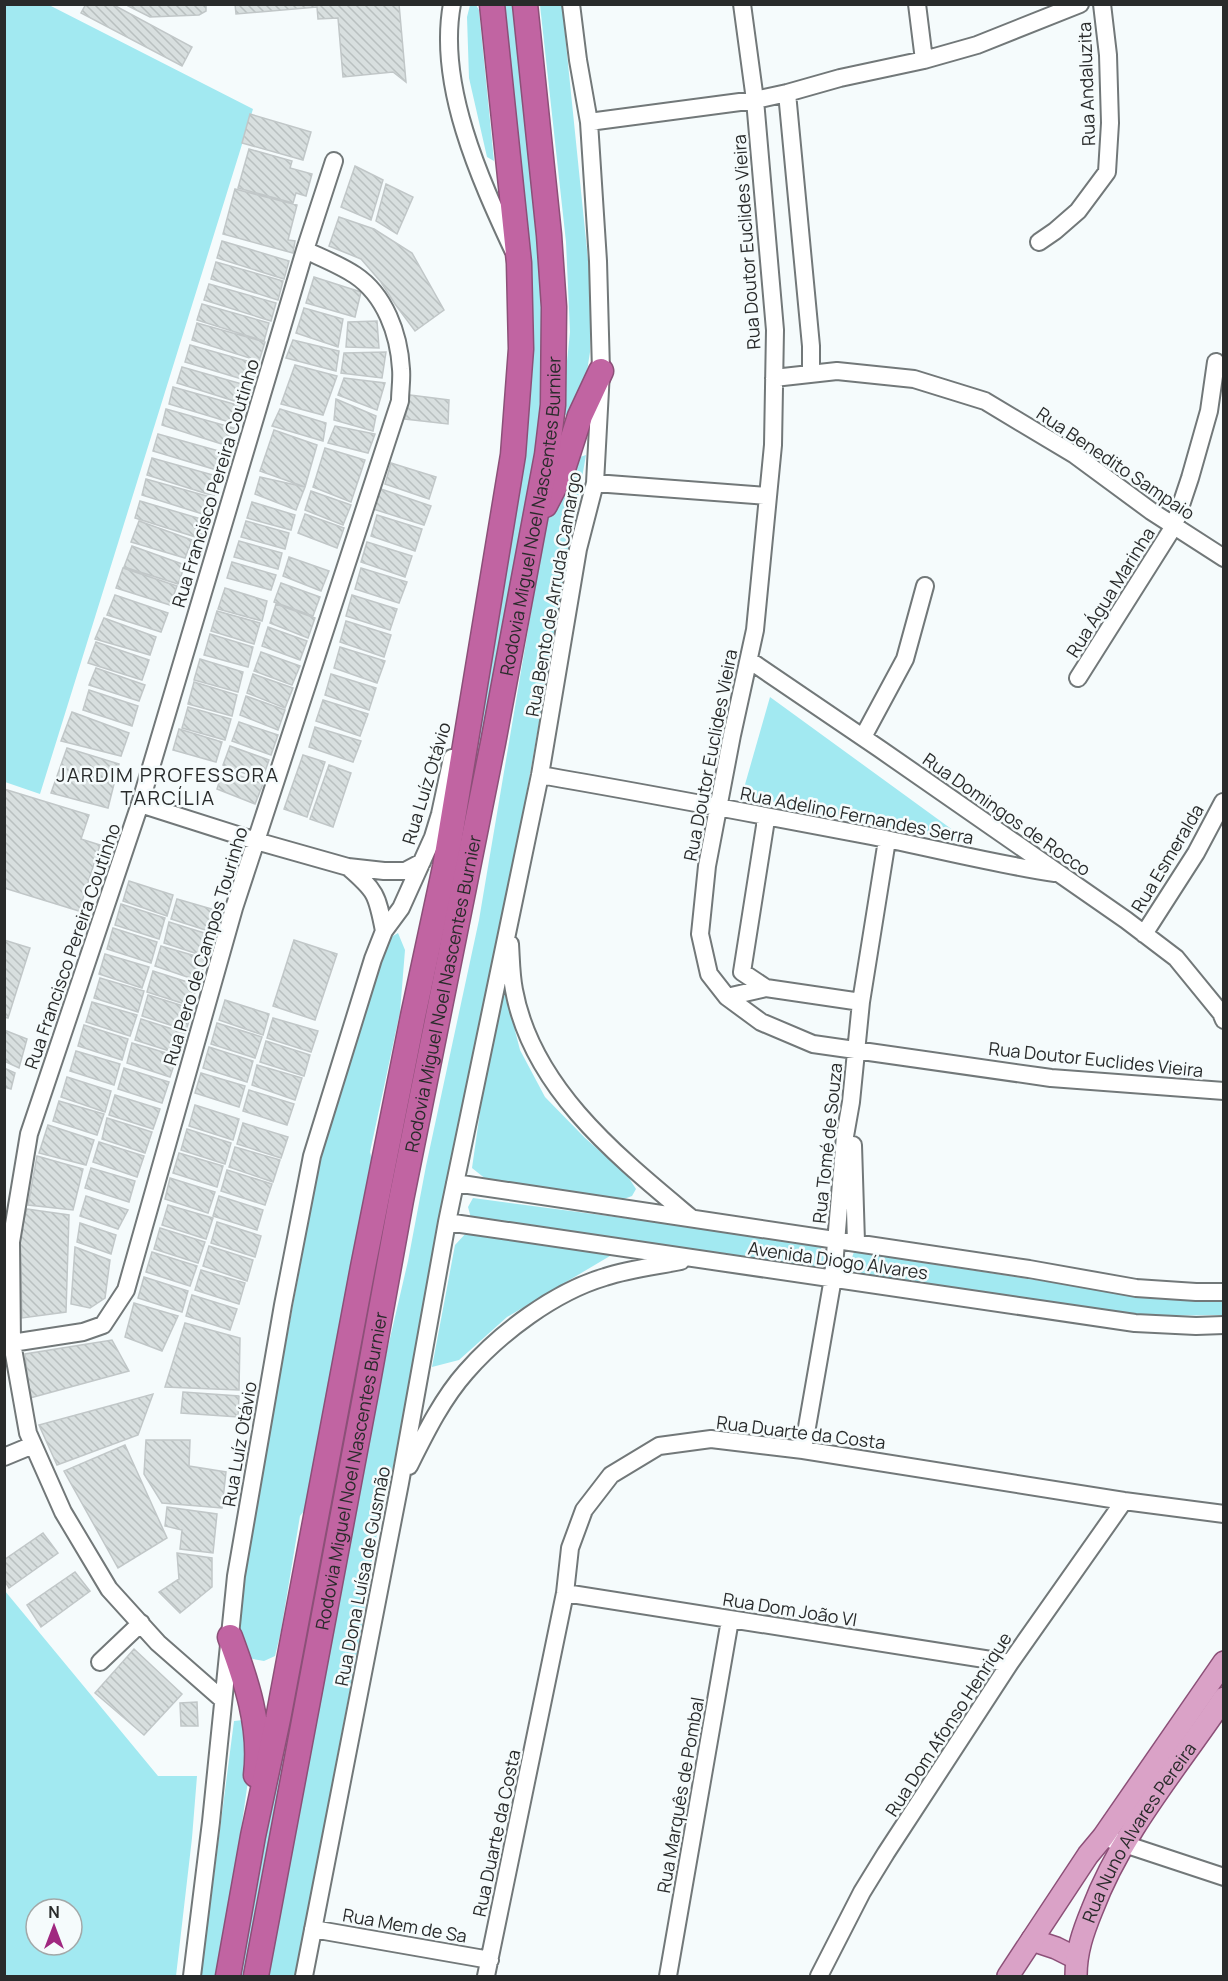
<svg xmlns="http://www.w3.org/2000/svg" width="1228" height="1981" font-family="Manrope,sans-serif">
<defs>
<pattern id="building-back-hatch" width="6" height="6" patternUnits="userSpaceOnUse" patternTransform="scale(1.5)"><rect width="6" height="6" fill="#d8dfdf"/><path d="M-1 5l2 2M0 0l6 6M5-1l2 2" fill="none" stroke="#b9c0c0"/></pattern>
</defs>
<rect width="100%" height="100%" fill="#f5fbfc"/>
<!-- green -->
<path fill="#a2e9f1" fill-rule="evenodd" d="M 5,5 L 49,5 L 253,109 L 40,794 L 5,782 Z
M 470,5 L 476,5 L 479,10 L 494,161 L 487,157 L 469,78 L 467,17 Z
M 503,5 L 515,5 C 526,115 542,226 544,337 C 545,382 539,426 535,470 L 307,1640 L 247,1976 L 236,1976 L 506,558 L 529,409 L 531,322 L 518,132 Z
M 540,5 L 562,5 L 591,289 L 590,352 L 586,378 L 570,421 L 562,410 L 570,332 L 566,242 Z
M 586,455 L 512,876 L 476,1037 L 448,1176 L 409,1398 L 374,1547 L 360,1637 L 295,1976 L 266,1976 L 374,1407 L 408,1261 L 426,1166 L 479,920 L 546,523 L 560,487 L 577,458 Z
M 770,697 L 972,844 L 742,795 Z
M 398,933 L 405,950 L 400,1012 L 370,1152 L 374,1166 L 312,1501 L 300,1516 L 281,1631 L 275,1656 L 264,1661 L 248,1658 L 238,1634 L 246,1559 L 319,1165 L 344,1071 L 388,939 Z
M 504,963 L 510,1011 L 520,1050 L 545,1097 L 585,1138 L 627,1175 L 636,1189 L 632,1196 L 621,1200 L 492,1184 L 472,1168 L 487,1063 Z
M 473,1198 L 820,1244 L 824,1258 L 822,1270 L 471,1218 L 468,1207 Z
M 468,1231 L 615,1253 L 507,1317 L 459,1360 L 432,1367 L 455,1245 Z
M 854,1252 L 1081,1287 L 1186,1300 L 1223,1299 L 1223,1315 L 1145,1316 L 852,1275 L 850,1263 Z
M 5,1591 L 158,1776 L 197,1776 L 192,1838 L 176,1976 L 5,1976 ZM 36,1909 L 72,1909 L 72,1945 L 36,1945 Z
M 252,1719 L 250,1767 L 241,1830 L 238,1879 L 221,1976 L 201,1976 L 234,1721 Z"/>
<!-- building -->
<path fill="url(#building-back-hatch)" stroke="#c1c7c8" stroke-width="1.5" d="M 86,4 L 112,4 L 192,47 L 182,66 L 81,13 Z
M 129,4 L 206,4 L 206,11 L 199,15 L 150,17 L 128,6 Z
M 235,4 L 399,4 L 406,82 L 393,72 L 343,77 L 338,18 L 318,19 L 317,7 L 236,14 Z
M 250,114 L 311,132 L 303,160 L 242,143 Z
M 249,149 L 292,161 L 290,168 L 312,174 L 306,196 L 296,193 L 293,203 L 238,188 Z
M 355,166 L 383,180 L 371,220 L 341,207 Z
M 386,184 L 413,197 L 397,234 L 376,221 Z
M 235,189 L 297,205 L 288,240 L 295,241 L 293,253 L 223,234 Z
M 339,217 L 374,229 L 412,253 L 444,310 L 415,331 L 395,304 L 381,282 L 361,259 L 329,246 Z
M 222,241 L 289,261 L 284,279 L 217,258 Z
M 216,262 L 283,281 L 278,300 L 211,279 Z
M 314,277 L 361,292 L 355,317 L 306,303 Z
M 209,284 L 276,303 L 271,321 L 204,300 Z
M 202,304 L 269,323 L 264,341 L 197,320 Z
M 304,308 L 343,319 L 338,347 L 296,333 Z
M 377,321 L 379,348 L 346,347 L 348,322 Z
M 197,323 L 265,342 L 259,361 L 192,340 Z
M 293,340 L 339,351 L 336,371 L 286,358 Z
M 190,345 L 258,364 L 252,382 L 185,362 Z
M 386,352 L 382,378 L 341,373 L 344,353 Z
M 295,365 L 337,376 L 323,415 L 281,404 Z
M 182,367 L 249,386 L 244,404 L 177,383 Z
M 344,378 L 385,383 L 377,410 L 338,395 Z
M 173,387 L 241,406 L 236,424 L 169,404 Z
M 410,395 L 449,400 L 448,424 L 405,419 Z
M 336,399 L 376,416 L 373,431 L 334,420 Z
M 166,409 L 234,428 L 228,446 L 162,425 Z
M 280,409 L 326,423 L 323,441 L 272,426 Z
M 335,426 L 375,434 L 368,453 L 328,443 Z
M 274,430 L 317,445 L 305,487 L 260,471 Z
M 158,434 L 226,453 L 220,471 L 153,451 Z
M 325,448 L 365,460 L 351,502 L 313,487 Z
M 152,458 L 220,477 L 214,496 L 147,475 Z
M 391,463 L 436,477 L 429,499 L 385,484 Z
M 260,477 L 305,487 L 296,510 L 255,494 Z
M 146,479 L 214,498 L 209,516 L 142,495 Z
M 378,488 L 431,506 L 424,525 L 370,508 Z
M 311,491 L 351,505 L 343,525 L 305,510 Z
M 140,501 L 208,521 L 202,539 L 135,518 Z
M 252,502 L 295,515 L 291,530 L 247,518 Z
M 305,514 L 344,528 L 337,548 L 298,533 Z
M 377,515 L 422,529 L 415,551 L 371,536 Z
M 139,521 L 192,540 L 185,558 L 131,542 Z
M 246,521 L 289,533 L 285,549 L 241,537 Z
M 239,541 L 282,553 L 278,569 L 234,557 Z
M 367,542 L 412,556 L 405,577 L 361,562 Z
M 132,546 L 185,565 L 178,584 L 124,567 Z
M 289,557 L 329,571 L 321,591 L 283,576 Z
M 232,562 L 276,575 L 271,590 L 227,578 Z
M 123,568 L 177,586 L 170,605 L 116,588 Z
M 361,568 L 407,582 L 399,603 L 355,589 Z
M 281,583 L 320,597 L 313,616 L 274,602 Z
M 225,588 L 267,601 L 262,621 L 218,609 Z
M 115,595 L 168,613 L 161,632 L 107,615 Z
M 352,595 L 397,609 L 390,630 L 346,616 Z
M 276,604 L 315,618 L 308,638 L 270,623 Z
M 217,611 L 260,623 L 254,644 L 211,631 Z
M 104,618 L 156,637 L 150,655 L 95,639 Z
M 346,621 L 391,635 L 384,657 L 340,642 Z
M 268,627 L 307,641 L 300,660 L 262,646 Z
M 210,634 L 253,647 L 248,667 L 204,655 Z
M 96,642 L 149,660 L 142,680 L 88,663 Z
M 340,647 L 385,661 L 377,683 L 334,668 Z
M 261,652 L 300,666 L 292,685 L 254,671 Z
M 200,659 L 243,672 L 238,692 L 194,680 Z
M 96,668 L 145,685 L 139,701 L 89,685 Z
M 253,674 L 293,688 L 285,708 L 247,693 Z
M 331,674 L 376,688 L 369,710 L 325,695 Z
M 194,682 L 237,695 L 232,716 L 188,704 Z
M 89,690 L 138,706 L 132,726 L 83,710 Z
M 246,696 L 285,710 L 278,730 L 240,715 Z
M 323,700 L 368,714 L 360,736 L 316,721 Z
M 188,707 L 231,719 L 225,740 L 182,728 Z
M 72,712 L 129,733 L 121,756 L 61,741 Z
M 239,722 L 278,735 L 271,755 L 232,741 Z
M 315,727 L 361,741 L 353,762 L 309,747 Z
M 179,729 L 222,742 L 216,762 L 173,750 Z
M 230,746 L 269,760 L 262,780 L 223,765 Z
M 67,748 L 119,764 L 108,808 L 51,793 Z
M 303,755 L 325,762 L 307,817 L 284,809 Z
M 329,765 L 351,773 L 333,827 L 310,819 Z
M 223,770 L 263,784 L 255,804 L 217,789 Z
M 4,789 L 89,815 L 81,839 L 100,845 L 79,911 L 4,888 Z
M 129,881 L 173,895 L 167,916 L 123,901 Z
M 177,899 L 222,912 L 215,933 L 171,919 Z
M 121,904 L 165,918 L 159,939 L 115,925 Z
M 169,922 L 214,936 L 207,957 L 164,943 Z
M 113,928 L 157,942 L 151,963 L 107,949 Z
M 4,940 L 30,948 L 8,1018 L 4,1017 Z
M 294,940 L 337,954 L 315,1020 L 273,1006 Z
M 161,946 L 206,959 L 199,981 L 155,966 Z
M 105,954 L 149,967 L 142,988 L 99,974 Z
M 153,971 L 197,985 L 191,1006 L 147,992 Z
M 100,978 L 144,991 L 138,1012 L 94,998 Z
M 148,995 L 193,1009 L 186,1030 L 142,1016 Z
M 225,1000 L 269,1014 L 263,1035 L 219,1020 Z
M 92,1002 L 137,1015 L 130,1036 L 86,1022 Z
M 273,1018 L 318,1031 L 311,1052 L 267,1038 Z
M 141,1019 L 185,1033 L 179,1054 L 135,1040 Z
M 217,1023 L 262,1037 L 255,1058 L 211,1044 Z
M 84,1025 L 128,1039 L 122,1060 L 78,1046 Z
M 4,1030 L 27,1039 L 19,1068 L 4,1061 Z
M 266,1041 L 310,1055 L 304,1076 L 260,1062 Z
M 132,1043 L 177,1056 L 170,1077 L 127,1063 Z
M 209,1047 L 253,1061 L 247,1082 L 203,1068 Z
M 76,1051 L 120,1064 L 114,1085 L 70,1071 Z
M 257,1065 L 302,1078 L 295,1100 L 252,1085 Z
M 4,1068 L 15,1073 L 11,1089 L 4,1087 Z
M 124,1068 L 169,1082 L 162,1103 L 118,1089 Z
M 201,1073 L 245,1086 L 239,1107 L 195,1093 Z
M 67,1077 L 111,1091 L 105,1112 L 61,1097 Z
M 249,1090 L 294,1104 L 287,1125 L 243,1111 Z
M 115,1095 L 160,1109 L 153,1129 L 109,1115 Z
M 59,1101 L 104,1114 L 97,1135 L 53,1121 Z
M 195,1105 L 239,1119 L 233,1140 L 189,1126 Z
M 107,1118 L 152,1132 L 145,1153 L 102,1139 Z
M 243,1123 L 288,1137 L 281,1158 L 237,1144 Z
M 48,1125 L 94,1140 L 86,1165 L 39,1153 Z
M 187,1129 L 231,1143 L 225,1164 L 181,1150 Z
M 99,1142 L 144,1156 L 137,1177 L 93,1162 Z
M 235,1147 L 280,1160 L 273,1182 L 229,1167 Z
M 179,1153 L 223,1166 L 217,1187 L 173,1173 Z
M 37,1156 L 83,1169 L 73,1210 L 28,1205 Z
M 91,1168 L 135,1181 L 129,1202 L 85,1188 Z
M 227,1170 L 272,1184 L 265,1205 L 221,1191 Z
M 170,1178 L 215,1192 L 208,1213 L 165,1199 Z
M 86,1196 L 128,1210 L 118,1229 L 80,1216 Z
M 219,1196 L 263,1210 L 257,1230 L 213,1216 Z
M 168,1205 L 213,1218 L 206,1239 L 162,1225 Z
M 27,1209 L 69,1215 L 66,1312 L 22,1318 L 20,1231 Z
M 217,1222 L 261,1236 L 255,1257 L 211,1243 Z
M 80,1223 L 116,1235 L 111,1254 L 77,1242 Z
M 160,1228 L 205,1242 L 198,1263 L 154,1249 Z
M 209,1246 L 253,1260 L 247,1281 L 203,1266 Z
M 75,1247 L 110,1260 L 105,1298 L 90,1308 L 71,1304 Z
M 152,1252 L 197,1266 L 190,1286 L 146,1272 Z
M 201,1270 L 245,1283 L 239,1304 L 195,1290 Z
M 144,1277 L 188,1291 L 182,1312 L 138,1298 Z
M 192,1295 L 237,1309 L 230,1330 L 186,1316 Z
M 134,1303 L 178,1316 L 162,1351 L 125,1337 Z
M 185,1323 L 240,1338 L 239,1390 L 165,1387 Z
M 112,1340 L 129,1371 L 30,1398 L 25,1354 Z
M 183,1392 L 239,1396 L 238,1417 L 181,1413 Z
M 153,1394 L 138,1435 L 57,1465 L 39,1425 Z
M 146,1440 L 190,1440 L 189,1466 L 226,1472 L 222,1508 L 162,1503 L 144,1474 Z
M 125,1445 L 167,1538 L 118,1568 L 64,1471 Z
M 167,1507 L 217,1514 L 213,1553 L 180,1549 L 182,1530 L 165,1526 Z
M 43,1533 L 58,1553 L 9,1588 L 4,1580 L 4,1560 Z
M 177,1553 L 212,1558 L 212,1587 L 180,1613 L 159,1592 L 179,1579 Z
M 75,1572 L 90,1591 L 41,1627 L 27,1605 Z
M 134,1649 L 182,1694 L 144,1735 L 95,1693 Z
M 197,1702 L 198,1726 L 181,1726 L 180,1703 Z"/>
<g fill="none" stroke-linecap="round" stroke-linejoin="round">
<!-- minor casing -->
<g stroke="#727879" stroke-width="20">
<path id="minor" d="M 452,4 C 437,85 480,179 513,250
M 742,4 L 755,100 L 775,330 L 773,445 L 755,630 L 732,735 L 707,866 L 700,934 L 709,974 L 727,997 L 761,1022 L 813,1044 L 1051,1078 L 1224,1091
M 917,4 L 924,60
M 787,93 L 811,346 L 811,374
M 589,122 L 755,100 L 787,93 L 840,78 L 924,60 L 977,45 L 1080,4
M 1039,242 L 1055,231 L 1078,211 L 1107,172 L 1110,123 L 1108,55 L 1102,4
M 774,378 L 837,371 L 914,379 L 985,401 L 1075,455 L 1151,511 L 1224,558
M 595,483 L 768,496
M 749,660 L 880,749 L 1126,920 L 1176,958 L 1221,1013 L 1224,1020
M 1078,678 L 1174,526 L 1190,478 L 1209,411 L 1216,362
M 863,737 L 905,659 L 925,586
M 540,775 C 651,794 761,815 871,836 C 933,848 993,864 1055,873
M 140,804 L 256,841 L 348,867 L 384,871 L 405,871 L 422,862
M 765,816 L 765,826 L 742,972 L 766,988 L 861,1002
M 348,867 C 376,891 377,894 384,931
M 1144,934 L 1196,853 L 1223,802
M 510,944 C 511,959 511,975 514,990 C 532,1088 617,1156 690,1217
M 727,997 L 766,988
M 853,1145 L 856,1242
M 455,1183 L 1029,1269 L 1136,1288 L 1196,1292 L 1224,1292
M 447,1222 L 1135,1323 L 1196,1326 L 1224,1325
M 12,1343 L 83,1332 L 103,1325 L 126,1290 L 234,908 L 400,401 C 400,391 402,379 401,369 C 399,334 385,295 355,275 C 340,265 322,258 305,250
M 803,1450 L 833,1278 L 845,1136 L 851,1102 L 861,1002 L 887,840
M 4,1457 L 33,1445
M 409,1466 C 425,1434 442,1399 466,1372 C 500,1333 554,1292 605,1277 C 629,1269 656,1266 681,1261
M 565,1593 L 1010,1663
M 100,1662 L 141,1623
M 223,1700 L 158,1643 L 109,1589 L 63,1512 L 28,1433 L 12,1343 L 11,1242 L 29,1134 L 140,804 L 305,250 L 334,161
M 1103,1837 L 1224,1877
M 313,1929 L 490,1960
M 192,1976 L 211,1822 L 236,1576 L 283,1305 L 312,1156 L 373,959 L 384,931 L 401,908 L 433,837 L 440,814 L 452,758
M 304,1976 L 400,1483 L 447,1222 L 540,775 L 578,549 L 595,483 L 601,371 L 598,261 L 589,122 L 578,60 L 571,4
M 486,1976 L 565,1593 L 570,1548 L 584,1510 L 611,1475 L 659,1446 L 711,1439 L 803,1450 L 1124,1501 L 1224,1514
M 668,1976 L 730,1620
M 819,1976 L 862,1892 L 886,1853 L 1010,1663 L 1124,1501"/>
</g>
<!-- major casing -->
<g stroke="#8c5078" stroke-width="24">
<g id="major">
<path d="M 1032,1940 L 1056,1948 L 1076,1958"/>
<path d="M 1008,1976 L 1088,1855 L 1103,1837 L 1224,1662"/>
<path id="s1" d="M 1076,1976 C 1076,1952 1083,1932 1092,1910 C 1122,1831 1177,1768 1224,1698"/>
</g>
</g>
<!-- highway casing -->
<g stroke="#8c5078" stroke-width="27">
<g id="highway">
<path d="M 545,505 L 562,472 L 580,416 L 601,371"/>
<path d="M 230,1637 C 246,1680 262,1727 256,1775"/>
<path d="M 228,1976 L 253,1836 L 278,1719 L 363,1267 L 413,1016 L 445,867 L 513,455 L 521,349 L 519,263 L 492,4"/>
<path id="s2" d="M 256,1976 L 367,1387 L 401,1200 L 493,743 L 547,455 L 553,405 L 554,307 L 549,235 L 525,4"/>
</g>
</g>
<!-- minor -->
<use href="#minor" stroke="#fff" stroke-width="16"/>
<!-- major -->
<use href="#major" stroke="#daa2c7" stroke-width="21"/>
<!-- highway -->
<use href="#highway" stroke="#c164a2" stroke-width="24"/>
</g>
<g text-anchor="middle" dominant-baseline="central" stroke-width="5" stroke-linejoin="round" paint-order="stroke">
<!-- street labels -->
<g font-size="18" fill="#292b2b" stroke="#f5fbfc">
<text transform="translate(1086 84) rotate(-92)">Rua Andaluzita</text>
<text transform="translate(746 242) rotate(-94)">Rua Doutor Euclides Vieira</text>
<text transform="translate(1116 463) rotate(34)">Rua Benedito Sampaio</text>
<text transform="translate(215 483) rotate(-73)">Rua Francisco Pereira Coutinho</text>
<text stroke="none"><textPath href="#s2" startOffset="1486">Rodovia Miguel Noel Nascentes Burnier</textPath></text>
<text transform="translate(1110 592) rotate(-58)">Rua Água Marinha</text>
<text transform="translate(553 594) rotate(-80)">Rua Bento de Arruda Camargo</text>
<text transform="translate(710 755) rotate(-79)">Rua Doutor Euclides Vieira</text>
<text transform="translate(426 783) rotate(-73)">Rua Luíz Otávio</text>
<text transform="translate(1007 814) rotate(35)">Rua Domingos de Rocco</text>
<text transform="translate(857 815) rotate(11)">Rua Adelino Fernandes Serra</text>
<text transform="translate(1167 858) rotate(-59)">Rua Esmeralda</text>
<text transform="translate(72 946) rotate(-71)">Rua Francisco Pereira Coutinho</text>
<text transform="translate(205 946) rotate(-73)">Rua Pero de Campos Tourinho</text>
<text stroke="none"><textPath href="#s2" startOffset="1000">Rodovia Miguel Noel Nascentes Burnier</textPath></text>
<text transform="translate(1096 1059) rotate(6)">Rua Doutor Euclides Vieira</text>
<text transform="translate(827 1143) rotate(-84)">Rua Tomé de Souza</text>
<text transform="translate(838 1260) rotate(8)">Avenida Diogo Álvares</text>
<text transform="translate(801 1432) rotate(7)">Rua Duarte da Costa</text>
<text transform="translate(239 1444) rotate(-80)">Rua Luíz Otávio</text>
<text stroke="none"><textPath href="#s2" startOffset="514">Rodovia Miguel Noel Nascentes Burnier</textPath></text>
<text transform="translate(362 1576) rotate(-79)">Rua Dona Luísa de Gusmão</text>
<text transform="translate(790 1609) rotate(9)">Rua Dom João VI</text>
<text transform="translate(948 1724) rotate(-57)">Rua Dom Afonso Henrique</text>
<text transform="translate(680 1795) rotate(-80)">Rua Marquês de Pombal</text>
<text transform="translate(496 1833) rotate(-78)">Rua Duarte da Costa</text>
<text stroke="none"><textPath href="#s1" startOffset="159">Rua Nuno Alvares Pereira</textPath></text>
<text transform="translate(405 1925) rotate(10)">Rua Mem de Sa</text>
</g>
<!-- neighbourhood labels -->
<g font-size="20" letter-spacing="1.5" fill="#292b2b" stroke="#f5fbfc">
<text x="168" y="774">JARDIM PROFESSORA<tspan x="168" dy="23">TARCÍLIA</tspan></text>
</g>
</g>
<!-- border -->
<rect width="1228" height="1981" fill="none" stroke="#292b2b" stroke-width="12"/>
<!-- north arrow -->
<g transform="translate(54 1927)"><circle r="28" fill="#f5fbfc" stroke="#a3a8a8" stroke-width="1.5"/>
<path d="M0-4.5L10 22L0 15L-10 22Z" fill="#a02880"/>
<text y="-9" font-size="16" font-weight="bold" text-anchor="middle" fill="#292b2b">N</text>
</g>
</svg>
